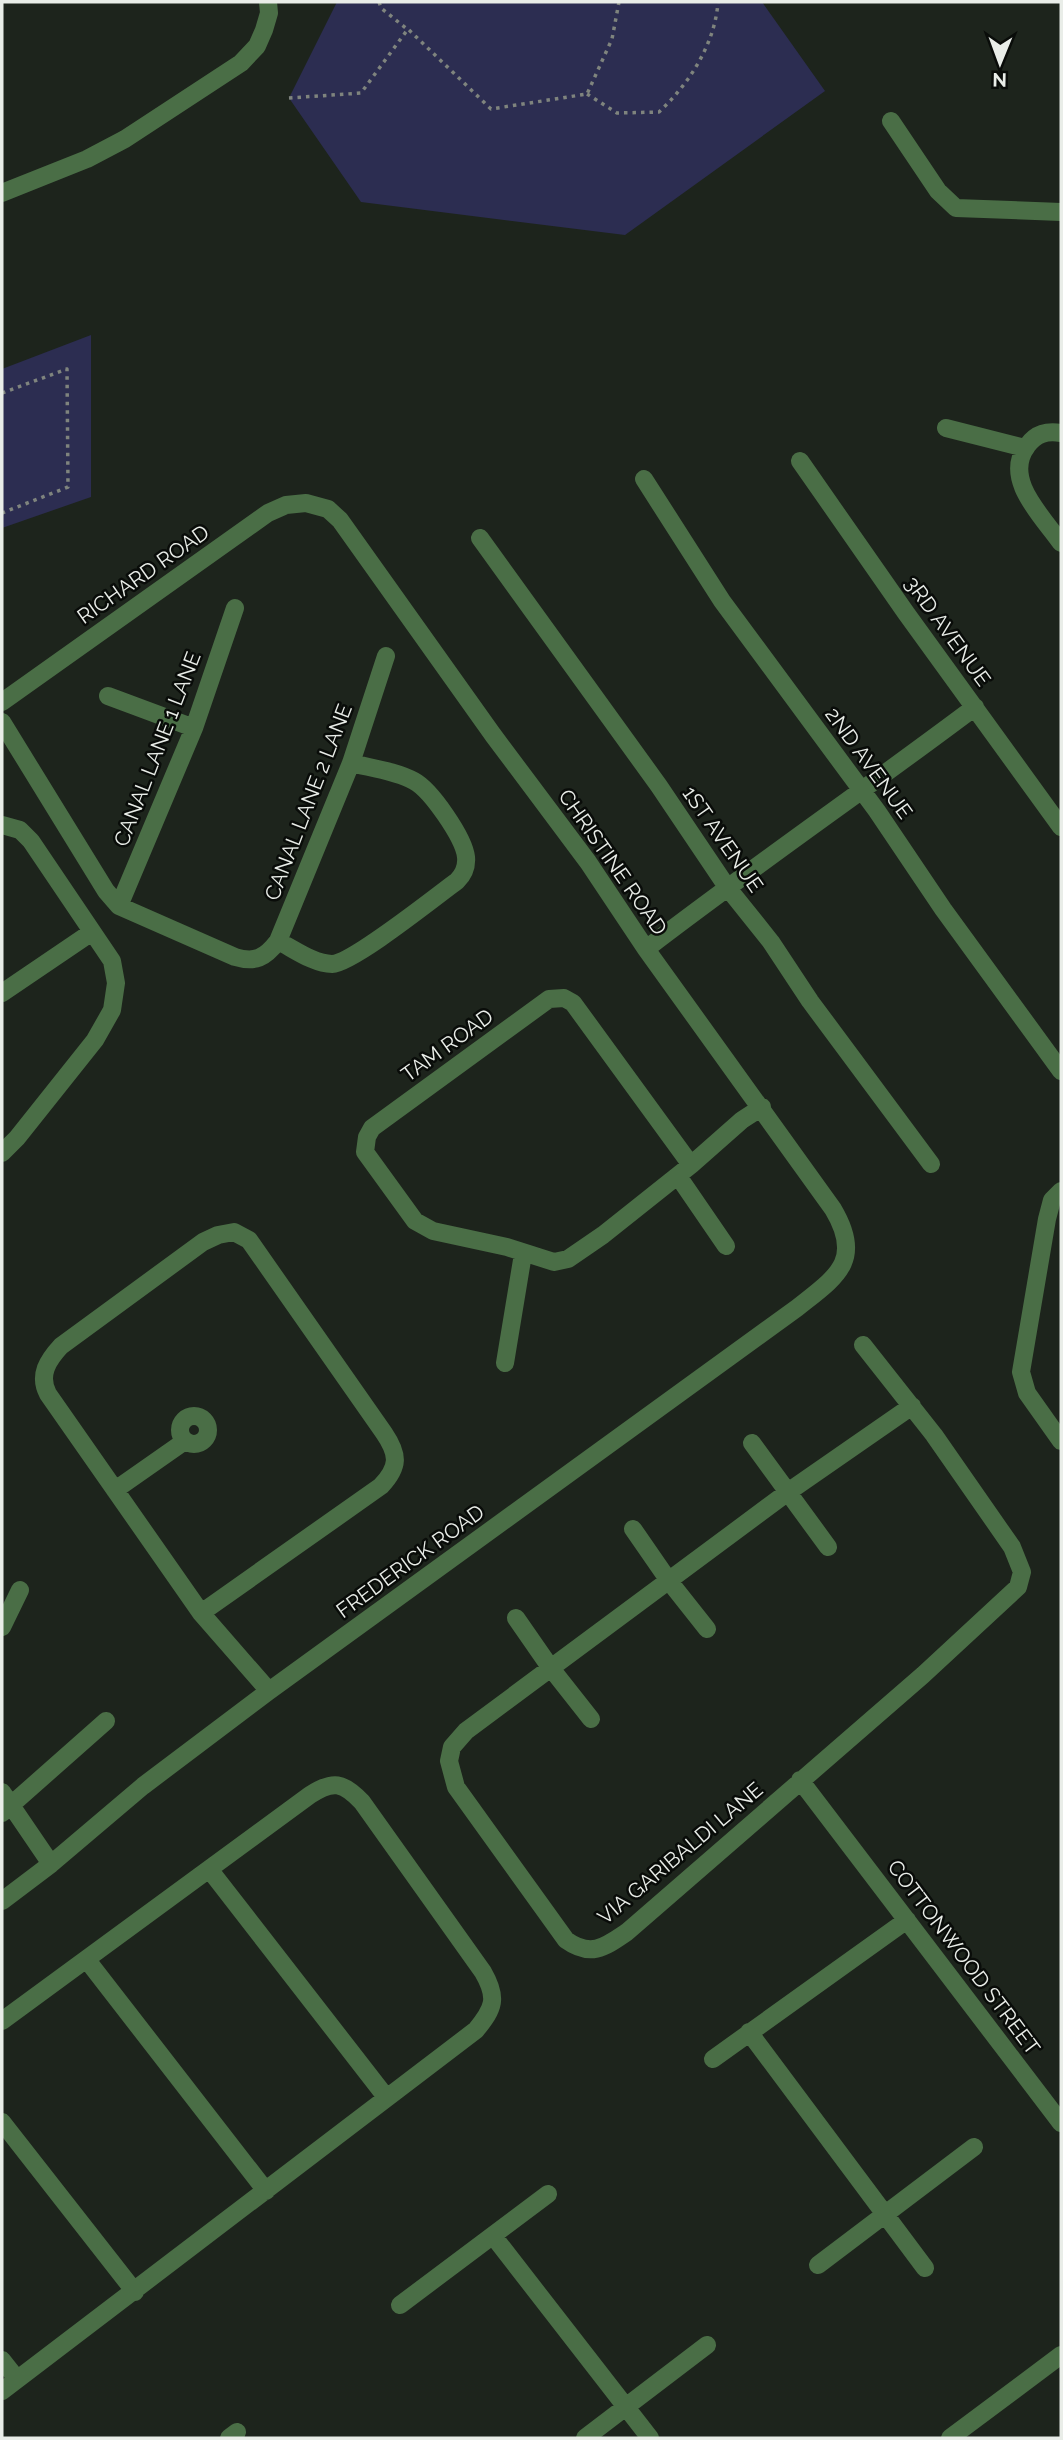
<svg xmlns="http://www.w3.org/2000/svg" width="1063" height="2440" font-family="Raleway,sans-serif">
<rect width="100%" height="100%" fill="#1d241c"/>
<!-- green -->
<path fill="#2c2d51" d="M 337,2 L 762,2 L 825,91 L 625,235 L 361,202 L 289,98 Z
M 91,335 L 91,497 L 2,528 L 2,369 Z"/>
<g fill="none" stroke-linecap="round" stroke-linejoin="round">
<!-- path -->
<path stroke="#7f847e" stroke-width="3.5" stroke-dasharray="3.5 5" stroke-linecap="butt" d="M 379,2 L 381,8 L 407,29
M 587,94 L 617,113 L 659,112 C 689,84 715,44 718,2
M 289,98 L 361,93 L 408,29 L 491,109 L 587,94 L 612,39 L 619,2
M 2,393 L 67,369 L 68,487 L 2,513"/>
<!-- street -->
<path stroke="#4a6e46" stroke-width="18" d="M 891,121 L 938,191 L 956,208 L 1061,212
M 2,193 L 87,159 L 125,139 L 241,63 L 257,46 L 264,30 L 269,13 L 268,2
M 946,428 L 1025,448
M 1061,433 C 1047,431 1036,433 1027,446 C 1002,479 1043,517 1061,543
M 800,461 L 906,613 L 1061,827
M 644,479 L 722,601 L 877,811 L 943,909 L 1061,1071
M 480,538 L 659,786 L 727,887 L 771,942 L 810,1001 L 931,1164
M 108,696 L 194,728
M 2,702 L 268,513 L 286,505 L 306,503 L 328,509 L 340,520 L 493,735 L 588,862 L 646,949 L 833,1209 C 864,1261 836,1277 797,1308 L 269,1691 L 143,1786 L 51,1864 L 2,1901
M 2,722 L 106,891 L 119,906 L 235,957 C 255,963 265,958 278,941 L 351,763 L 386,656
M 2,825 L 20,830 L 31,841 L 112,961 L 116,983 L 112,1010 L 95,1040 L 17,1138 L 2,1153
M 119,906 L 194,728 L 235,608
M 278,941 C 294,949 314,964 332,964 C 353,963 435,897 457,881 C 464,874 467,867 466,857 C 464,838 431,790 414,781 C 396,771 371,768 351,763
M 646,949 C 754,866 866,789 975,707
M 2,993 L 92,932
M 564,998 L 573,1003 L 691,1165 L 603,1235 L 568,1259 L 554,1262 L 507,1247 L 433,1231 L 415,1221 L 365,1152 L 367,1137 L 372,1128 L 549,999 Z
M 691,1165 L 742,1120 L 762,1107
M 678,1176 L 726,1246
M 1061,1191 L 1052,1200 L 1047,1219 L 1021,1372 L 1027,1393 L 1061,1441
M 863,1345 L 934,1435 L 1012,1547 L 1022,1572 L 1018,1587 L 923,1675 L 627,1932 C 605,1947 591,1958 566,1940 L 456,1787 L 449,1761 L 452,1747 L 466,1731 L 788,1492 L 912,1406
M 505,1363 L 523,1254
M180 1430a14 14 0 1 1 28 0a14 14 0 1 1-28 0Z
M 752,1443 L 828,1547
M 115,1490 L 185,1441
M 633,1529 L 669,1581 L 707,1629
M 201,1613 L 381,1486 C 399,1467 399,1455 384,1433 L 249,1240 L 234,1232 L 218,1235 L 203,1242 L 61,1346 C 48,1360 38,1375 48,1394 L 201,1613 L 269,1691
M 516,1618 L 550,1667 L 591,1719
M 2,1627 L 20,1590
M 800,1780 L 1061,2123
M 2,1792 L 51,1864
M 2,1813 L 106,1721
M 209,1869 L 386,2097
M 87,1960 L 266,2191
M 2,2021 L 310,1795 C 333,1780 343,1782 362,1802 L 483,1972 C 498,1998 494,2008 476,2030 L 2,2391
M 749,2032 L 925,2268
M 713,2059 L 907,1920
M 2,2122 L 135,2292
M 494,2237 L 650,2438
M 818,2265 L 974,2147
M 400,2305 L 548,2194
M 2,2360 L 17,2379
M 229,2438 L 237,2432
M 585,2438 L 707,2345
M 950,2438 L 1061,2355"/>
</g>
<g text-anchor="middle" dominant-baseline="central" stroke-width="5" stroke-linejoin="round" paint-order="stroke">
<!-- street labels -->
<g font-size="21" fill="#e9ede8" stroke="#090c09">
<text transform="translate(143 574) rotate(-35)">RICHARD ROAD</text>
<text transform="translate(948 631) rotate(54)">3RD AVENUE</text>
<text transform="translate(157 749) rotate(-69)">CANAL LANE 1 LANE</text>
<text transform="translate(869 763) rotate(54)">2ND AVENUE</text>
<text transform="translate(308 802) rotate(-69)">CANAL LANE 2 LANE</text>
<text transform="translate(723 839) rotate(55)">1ST AVENUE</text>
<text transform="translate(613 862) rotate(55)">CHRISTINE ROAD</text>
<text transform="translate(447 1045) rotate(-36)">TAM ROAD</text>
<text transform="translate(410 1561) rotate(-36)">FREDERICK ROAD</text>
<text transform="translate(680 1853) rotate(-40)">VIA GARIBALDI LANE</text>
<text transform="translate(964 1957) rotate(53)">COTTONWOOD STREET</text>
</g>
</g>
<!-- border -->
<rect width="1063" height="2440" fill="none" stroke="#e9ede8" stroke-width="7"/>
<!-- north arrow -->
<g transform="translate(1000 63) rotate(181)" stroke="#090c09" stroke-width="5" paint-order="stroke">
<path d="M0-5L12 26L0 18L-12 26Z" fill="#e9ede8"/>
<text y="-10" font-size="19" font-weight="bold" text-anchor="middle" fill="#e9ede8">N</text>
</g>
</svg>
